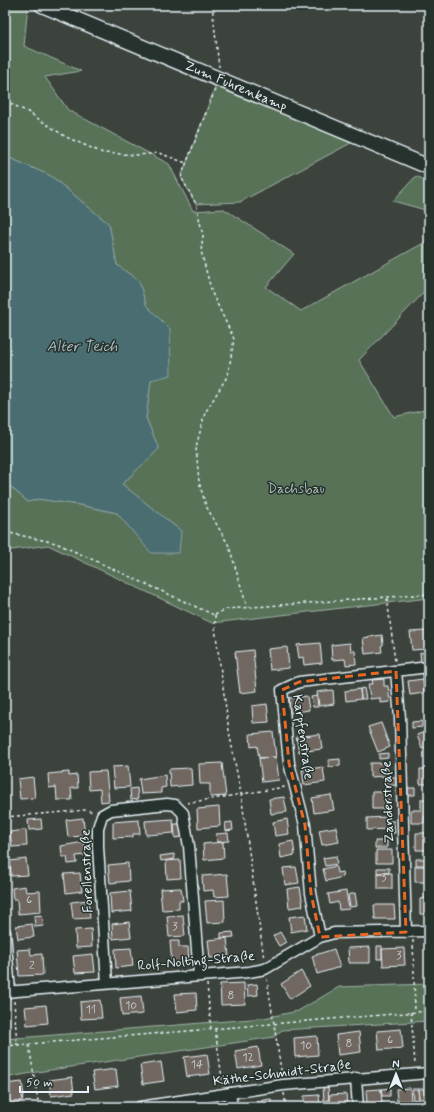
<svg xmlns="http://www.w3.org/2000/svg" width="434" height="1112" font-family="Mynerve,sans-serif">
<rect width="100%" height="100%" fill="#3c433c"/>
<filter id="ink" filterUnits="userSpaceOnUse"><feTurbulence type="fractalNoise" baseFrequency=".025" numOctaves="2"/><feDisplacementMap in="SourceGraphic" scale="8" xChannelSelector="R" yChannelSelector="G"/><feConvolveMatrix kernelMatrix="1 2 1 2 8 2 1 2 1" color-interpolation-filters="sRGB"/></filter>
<g filter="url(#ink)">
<!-- green -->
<path fill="#587258" stroke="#a0b2a8" d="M 5,5 L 28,5 L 24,46 L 81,71 L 45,77 L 68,110 L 169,164 L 193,211 L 224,209 L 294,254 L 266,287 L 301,311 L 429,240 L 429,287 L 359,360 L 394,417 L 429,409 L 429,598 L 212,623 L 48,545 L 5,551 L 5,482 L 28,502 L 38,499 L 80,505 L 117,513 L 151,552 L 181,531 L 122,484 L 159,449 L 146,418 L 151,380 L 170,329 L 146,305 L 139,281 L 117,265 L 109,224 L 51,176 L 5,156 Z
M 216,85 L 351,143 L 240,202 L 196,204 L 181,177 Z
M 416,176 L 429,182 L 429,211 L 393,201 Z
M 429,984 L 429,1021 L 282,1030 L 274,1037 L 37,1072 L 5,1078 L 5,1039 L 264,1018 L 298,1011 L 339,987 Z"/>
<!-- water -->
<path fill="#4a6d70" stroke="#89a2a6" d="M 5,156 L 51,176 L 109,224 L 117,265 L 139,281 L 146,305 L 170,329 L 171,375 L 151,380 L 146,418 L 159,449 L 122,484 L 181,531 L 179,553 L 151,553 L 117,513 L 80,505 L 38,499 L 28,502 L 5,482 Z"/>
<!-- building -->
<path fill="#706860" stroke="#e8f1f8" d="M 426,631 L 427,649 L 412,650 L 410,632 Z
M 382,635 L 383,645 L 381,646 L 382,652 L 365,654 L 363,638 Z
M 320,643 L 322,663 L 304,665 L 303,657 L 299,658 L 297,645 Z
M 350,643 L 351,651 L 355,651 L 356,664 L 346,665 L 345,659 L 332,660 L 331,645 Z
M 287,647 L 289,668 L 270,670 L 268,649 Z
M 253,650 L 257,691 L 240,693 L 235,652 Z
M 429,652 L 429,663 L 421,664 L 420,653 Z
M 423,674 L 429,674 L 429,688 L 424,688 Z
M 384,679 L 384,686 L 388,686 L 390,702 L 380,703 L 380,698 L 370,699 L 368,684 L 373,684 L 372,680 Z
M 423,679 L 424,693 L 410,695 L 408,681 Z
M 364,688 L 366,699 L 361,699 L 360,689 Z
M 360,689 L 361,699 L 346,701 L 345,691 Z
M 333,690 L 334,704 L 319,706 L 317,692 Z
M 307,696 L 309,710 L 290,713 L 289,698 Z
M 317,696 L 318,707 L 313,707 L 311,697 Z
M 267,704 L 269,722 L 253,723 L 252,706 Z
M 422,721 L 422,727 L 412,728 L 412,722 Z
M 381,723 L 390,747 L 378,752 L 368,727 Z
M 429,730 L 429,746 L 422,749 L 417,735 Z
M 273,732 L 276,757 L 259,758 L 257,746 L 251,747 L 250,734 Z
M 320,734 L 322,749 L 299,752 L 296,737 Z
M 388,753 L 388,758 L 379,759 L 379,754 Z
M 276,757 L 279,780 L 262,782 L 259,758 Z
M 340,759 L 340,766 L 329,767 L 329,760 Z
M 222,763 L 226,796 L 210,797 L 210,784 L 200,784 L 199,764 Z
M 370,763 L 387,763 L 388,776 L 370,777 Z
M 128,766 L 130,787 L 114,788 L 112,767 Z
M 323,767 L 325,782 L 304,785 L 302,770 Z
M 191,768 L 192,785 L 170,787 L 169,769 Z
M 420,769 L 429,769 L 429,784 L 420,784 Z
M 106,771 L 109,801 L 101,802 L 100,789 L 89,790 L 88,772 Z
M 69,772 L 69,776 L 77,775 L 78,788 L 71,788 L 72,800 L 57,800 L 56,787 L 49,788 L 48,774 Z
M 165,775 L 166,787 L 161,788 L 161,793 L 141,794 L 139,779 Z
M 33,777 L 35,798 L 20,799 L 18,779 Z
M 386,777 L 396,777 L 396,785 L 386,786 Z
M 137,788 L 138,799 L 131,800 L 130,789 Z
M 408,788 L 415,788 L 415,795 L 408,795 Z
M 372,792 L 389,792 L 389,809 L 372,809 Z
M 331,795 L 334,810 L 314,813 L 312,798 Z
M 284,797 L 287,812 L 271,814 L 269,799 Z
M 421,799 L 429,799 L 429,816 L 424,817 L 424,823 L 411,823 L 411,810 L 421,810 Z
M 219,807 L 220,826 L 198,828 L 197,809 Z
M 386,817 L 387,829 L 367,830 L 367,818 Z
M 83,818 L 85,836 L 68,837 L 66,820 Z
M 41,819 L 42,829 L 29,830 L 28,820 Z
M 173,819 L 174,833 L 146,835 L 145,821 Z
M 287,819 L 289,834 L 275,836 L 273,822 Z
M 139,820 L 140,834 L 133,834 L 133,837 L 113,838 L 113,822 Z
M 387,821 L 394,821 L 395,833 L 388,833 Z
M 232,822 L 233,830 L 226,831 L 225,823 Z
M 174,824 L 181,824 L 182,837 L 175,838 Z
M 336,827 L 339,842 L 322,845 L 319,830 Z
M 26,830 L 27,846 L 12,847 L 10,832 Z
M 228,833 L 229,841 L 217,842 L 216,834 Z
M 416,833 L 429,833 L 429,850 L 416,850 Z
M 293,841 L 295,855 L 281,858 L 279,844 Z
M 375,841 L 387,841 L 387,848 L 375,848 Z
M 84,842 L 86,855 L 76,856 L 77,863 L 68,864 L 67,857 L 62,857 L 61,846 Z
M 223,842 L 224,858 L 204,860 L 203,844 Z
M 376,850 L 392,850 L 392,863 L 376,863 Z
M 174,854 L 175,859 L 161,861 L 160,856 Z
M 336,856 L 337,864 L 325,866 L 323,858 Z
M 26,859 L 28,875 L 11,876 L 10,861 Z
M 416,859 L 427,859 L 427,865 L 416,865 Z
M 180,860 L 181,878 L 167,879 L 166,861 Z
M 128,863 L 129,881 L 110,883 L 108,865 Z
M 336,866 L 337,873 L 342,872 L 343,877 L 326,881 L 323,869 Z
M 415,866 L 429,866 L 429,875 L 427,876 L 427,882 L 415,882 Z
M 296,867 L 299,883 L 285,885 L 283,868 Z
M 377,868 L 389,868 L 389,873 L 377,873 Z
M 80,873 L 82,891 L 66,893 L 64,874 Z
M 378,873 L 392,873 L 392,889 L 378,889 Z
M 227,874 L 229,896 L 214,897 L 213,890 L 203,891 L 202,876 Z
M 25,886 L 26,892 L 40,891 L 41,912 L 18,914 L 17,899 L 13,899 L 12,888 Z
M 300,887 L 303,906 L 289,908 L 287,889 Z
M 181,888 L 183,901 L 179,901 L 179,909 L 162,910 L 160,889 Z
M 130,891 L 132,911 L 111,913 L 110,893 Z
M 346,891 L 349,909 L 339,910 L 338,902 L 330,904 L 328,894 Z
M 355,893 L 357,906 L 350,907 L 348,895 Z
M 425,894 L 429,894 L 429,914 L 420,914 L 420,899 L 426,898 Z
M 88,900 L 90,918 L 73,919 L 71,902 Z
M 224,900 L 225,922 L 207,923 L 205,901 Z
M 374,905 L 394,905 L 395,919 L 375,919 Z
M 42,915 L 44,926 L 35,927 L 34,916 Z
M 183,915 L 185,936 L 169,937 L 167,916 Z
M 305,915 L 307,929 L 291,932 L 289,917 Z
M 129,922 L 131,937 L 113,939 L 112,924 Z
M 32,924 L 34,937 L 18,939 L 16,926 Z
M 91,929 L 92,947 L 76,948 L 75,930 Z
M 233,932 L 234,937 L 221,938 L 221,933 Z
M 280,932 L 286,942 L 279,946 L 273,936 Z
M 227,938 L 229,956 L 210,958 L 208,940 Z
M 170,941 L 179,941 L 179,947 L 188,947 L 189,964 L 172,965 Z
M 377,946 L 382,946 L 382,959 L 377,959 Z
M 370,947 L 370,963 L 349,963 L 348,948 Z
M 131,948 L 133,966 L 116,968 L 115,949 Z
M 404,948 L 405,965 L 383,966 L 382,949 Z
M 30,949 L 31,955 L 42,954 L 43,975 L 19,976 L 17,950 Z
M 334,949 L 340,967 L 317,974 L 312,956 Z
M 426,949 L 429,949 L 429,967 L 427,967 Z
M 93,954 L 95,972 L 75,973 L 73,956 Z
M 301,971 L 310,986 L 290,999 L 281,984 Z
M 244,983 L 245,1004 L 221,1005 L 220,984 Z
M 257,984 L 258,995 L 248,996 L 247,985 Z
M 196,993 L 197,1010 L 177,1012 L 175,994 Z
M 141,996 L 143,1014 L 122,1016 L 120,998 Z
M 100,1000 L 102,1018 L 81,1019 L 80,1002 Z
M 46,1005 L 48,1023 L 27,1025 L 25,1007 Z
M 401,1029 L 403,1048 L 379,1050 L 377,1031 Z
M 359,1032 L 361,1052 L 338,1055 L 336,1035 Z
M 317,1036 L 318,1055 L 295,1057 L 294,1038 Z
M 258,1047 L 261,1065 L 238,1069 L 235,1051 Z
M 207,1054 L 210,1074 L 187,1077 L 184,1057 Z
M 161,1062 L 164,1081 L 143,1084 L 140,1065 Z
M 116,1069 L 118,1086 L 95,1089 L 92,1072 Z
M 72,1077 L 74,1093 L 51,1096 L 49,1080 Z
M 22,1082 L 24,1096 L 22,1096 L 23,1100 L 20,1101 L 20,1102 L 16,1104 L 6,1104 L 5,1084 Z
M 429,1085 L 429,1100 L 427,1100 L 426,1086 Z
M 328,1087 L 329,1100 L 324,1101 L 323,1088 Z
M 390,1088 L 390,1096 L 382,1096 L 381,1089 Z
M 410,1088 L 411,1101 L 397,1101 L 396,1089 Z
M 381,1089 L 382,1103 L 367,1104 L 366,1090 Z
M 412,1089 L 418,1089 L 419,1099 L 413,1100 Z
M 418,1089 L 424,1089 L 425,1099 L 419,1099 Z
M 346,1094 L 347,1107 L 330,1107 L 329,1095 Z
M 319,1095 L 320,1107 L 304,1107 L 304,1096 Z
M 271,1099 L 272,1107 L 245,1107 L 244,1103 Z"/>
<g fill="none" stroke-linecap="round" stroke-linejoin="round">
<!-- street casing -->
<g stroke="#e8f1f8" stroke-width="13">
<path id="street" d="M 396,671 L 400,718 L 406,932
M 5,932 L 10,992
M 320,937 L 311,893 L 305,825 L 289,763 L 282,690 L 299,682 L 429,667
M 107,983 L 98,847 L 98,828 L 102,815 L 111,810 L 167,804 L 175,805 L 183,813 L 189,846 L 199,976
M 5,992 L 249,972 L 265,969 L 320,937 L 334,933 L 429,931
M 356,1078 L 358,1107
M 230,1093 L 232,1107
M 140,1107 L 283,1085 L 429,1073"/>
</g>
<!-- secondary casing -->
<g stroke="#e8f1f8" stroke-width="17">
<g id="secondary">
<path id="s1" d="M 42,5 L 429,167"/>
</g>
</g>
<!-- path -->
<path stroke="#e8f1f8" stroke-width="1.5" stroke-dasharray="3 3" stroke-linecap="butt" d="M 212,5 L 219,67
M 215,90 L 181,177 L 196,204 L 203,236 L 201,251 L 212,293 L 234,339 L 228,375 L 205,413 L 196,447 L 199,482 L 206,506 L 229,546 L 247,607
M 5,101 L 28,112 L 66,137 L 103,153 L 138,155 L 159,153 L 186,163
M 5,532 L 56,543 L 214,615
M 387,598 L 395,661
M 215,615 L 215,628 L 229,731 L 241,794 L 264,959
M 215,615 L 226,609 L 429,594
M 187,803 L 285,787
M 5,817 L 87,810 L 93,812
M 413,940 L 415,1012
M 267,979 L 282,1076
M 207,984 L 211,1030
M 14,1001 L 17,1045
M 411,1012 L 415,1064
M 215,1029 L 223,1085
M 29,1045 L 39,1107
M 5,1046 L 429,1011
M 284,1093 L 286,1107"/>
<!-- street -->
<use href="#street" stroke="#26332d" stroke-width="10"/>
<!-- secondary -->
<use href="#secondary" stroke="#26332d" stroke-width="14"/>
</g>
</g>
<!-- marked area -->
<path fill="none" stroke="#e86824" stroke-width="3" stroke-dasharray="8 5" stroke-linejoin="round" d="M 396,671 L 406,932 L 320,937 L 311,893 L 305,825 L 289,763 L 282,690 L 299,682 Z"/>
<g text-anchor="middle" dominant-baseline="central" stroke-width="3" stroke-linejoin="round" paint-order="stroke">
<!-- number labels -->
<g font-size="12" fill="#cacfd2">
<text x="384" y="878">3</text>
<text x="29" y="900">6</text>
<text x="175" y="927">3</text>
<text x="399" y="956">3</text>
<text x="32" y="966">2</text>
<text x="231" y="996">8</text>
<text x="131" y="1006">10</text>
<text x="91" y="1010">11</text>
<text x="390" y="1040">6</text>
<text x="349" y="1044">8</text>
<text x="306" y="1046">10</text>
<text x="248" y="1058">12</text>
<text x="197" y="1065">14</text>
</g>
<!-- street labels -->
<g font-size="14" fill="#e8f1f8" stroke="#26332d">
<text stroke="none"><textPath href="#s1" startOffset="210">Zum Fuhrenkamp</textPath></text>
<text transform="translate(303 737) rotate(82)">Karpfenstraße</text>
<text transform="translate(388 802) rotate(-92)">Zanderstraße</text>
<text transform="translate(87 871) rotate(-92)">Forellenstraße</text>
<text transform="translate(196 961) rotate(-5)">Rolf-Nolting-Straße</text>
<text transform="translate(282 1073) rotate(-7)">Käthe-Schmidt-Straße</text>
</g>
<!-- park labels -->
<g font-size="14" fill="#aebeb8" stroke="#26332d">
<text x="296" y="489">Dachsbau</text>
</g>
<!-- water labels -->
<g font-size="15" font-style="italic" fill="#a9bcc2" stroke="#26332d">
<text x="82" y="347">Alter Teich</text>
</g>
</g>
<!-- margin -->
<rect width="434" height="1112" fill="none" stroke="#26332d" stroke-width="20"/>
<rect x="10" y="10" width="414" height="1092" fill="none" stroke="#e8f1f8" stroke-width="1.5" filter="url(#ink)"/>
<!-- north arrow -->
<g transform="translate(396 1074)" stroke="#26332d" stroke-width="3" paint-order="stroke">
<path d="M0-3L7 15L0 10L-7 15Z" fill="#e8f1f8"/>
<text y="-6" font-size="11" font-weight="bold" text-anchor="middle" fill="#e8f1f8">N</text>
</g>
<!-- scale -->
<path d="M20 1086v6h68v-6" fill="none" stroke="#e8f1f8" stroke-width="2"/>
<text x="26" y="1086" font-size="12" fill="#e8f1f8" stroke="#26332d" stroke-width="3" paint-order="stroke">50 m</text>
</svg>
